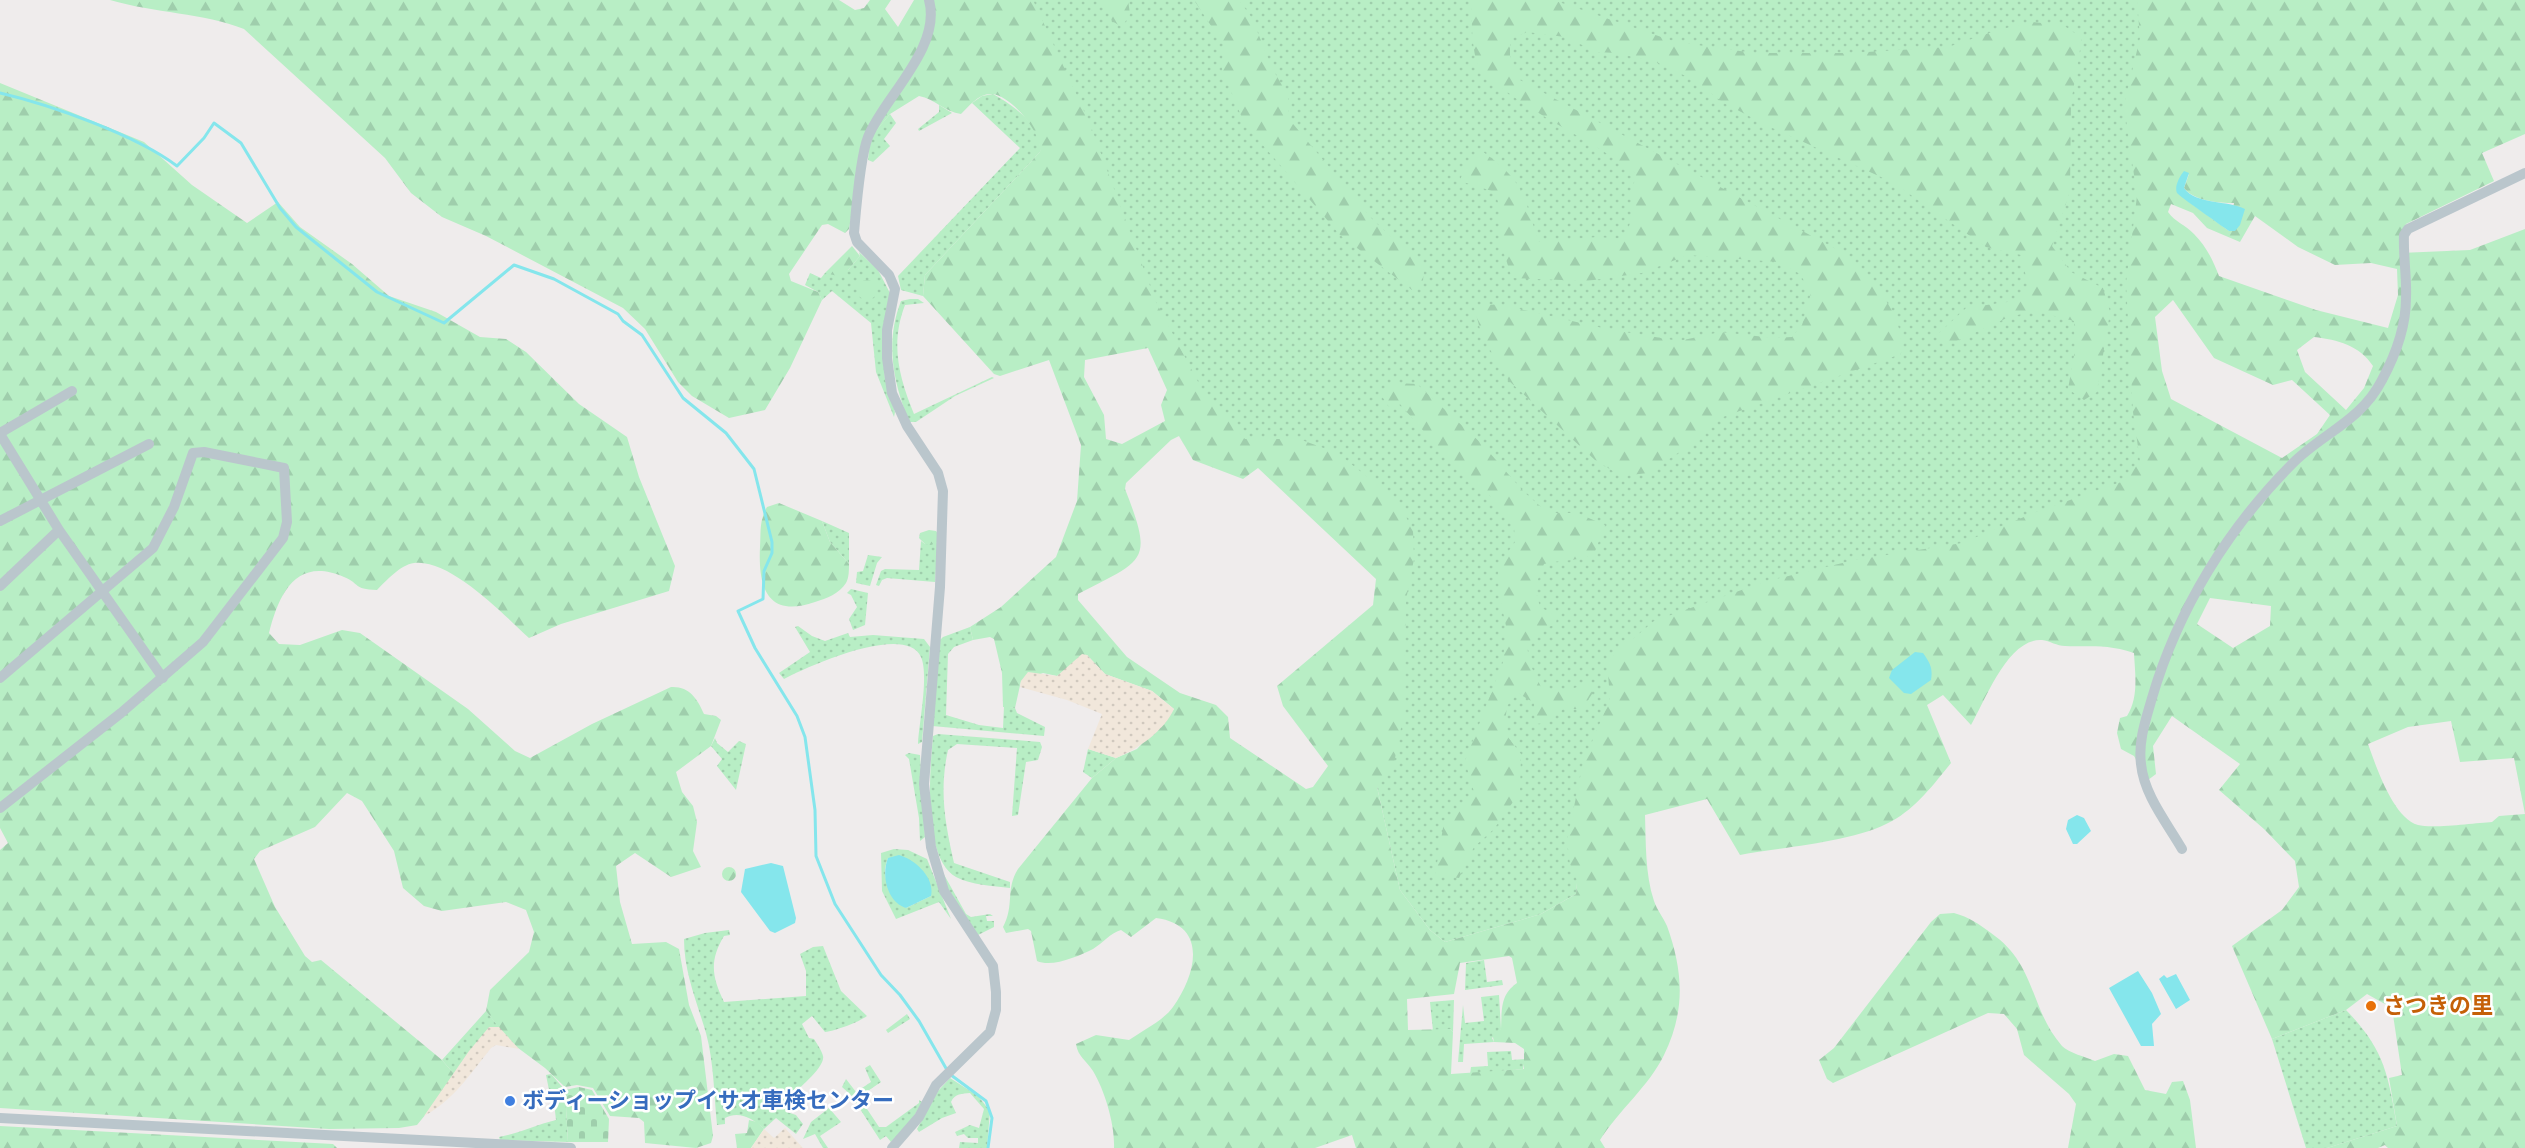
<svg xmlns="http://www.w3.org/2000/svg" width="2525" height="1148" font-family="'Alegreya Sans','Noto Sans JP',sans-serif">
<defs>
<pattern id="green-dots" width="8" height="8" patternUnits="userSpaceOnUse" patternTransform="scale(1.5)"><rect width="8" height="8" fill="#b8eec5"/><path d="M2 2h.1M6 6h.1" fill="none" stroke="#9fceac" stroke-width="1.8" stroke-linecap="round"/></pattern>
<pattern id="forest-firs" width="22" height="20" patternUnits="userSpaceOnUse" patternTransform="scale(1.5)"><rect width="22" height="20" fill="#b8eec5"/><path d="M5 1l3.5 6h-7zM16 11l3.5 6h-7z" fill="#9fceac"/></pattern>
<pattern id="sand-dots" width="8" height="8" patternUnits="userSpaceOnUse" patternTransform="scale(1.5)"><rect width="8" height="8" fill="#f1e7db"/><path d="M2 2h.1M6 6h.1" fill="none" stroke="#d0c8be" stroke-width="1.8" stroke-linecap="round"/></pattern>
<pattern id="cemetery-stones" width="16" height="16" patternUnits="userSpaceOnUse" patternTransform="scale(1.5)"><rect width="16" height="16" fill="#b8eec5"/><path d="M2 7V4a2 2 0 0 1 4 0v3zM10 15v-3a2 2 0 0 1 4 0v3z" fill="#9fceac"/></pattern>
</defs>
<rect width="100%" height="100%" fill="#efecec"/>
<!-- green -->
<path fill="url(#green-dots)" fill-rule="evenodd" d="M 937,0 L 2141,0 L 2148,155 L 2152,465 L 2132,483 L 1587,771 L 1576,894 L 1541,914 L 1445,942 L 1430,930 L 1400,890 L 1377,787 L 1391,563 L 1276,443 L 1228,465 L 1094,173 Z
M 993,94 C 1014,106 1043,126 1040,152 L 925,275 L 923,296 L 901,290 L 898,276 L 1020,148 L 972,103 L 982,96 Z
M 939,105 L 952,113 L 919,131 L 918,129 L 939,112 Z
M 890,114 L 896,123 L 884,139 L 890,146 L 873,162 L 868,160 L 870,138 Z
M 859,252 L 878,270 L 891,295 L 882,345 L 885,379 L 895,412 L 894,417 L 876,372 L 871,323 L 832,291 L 822,300 L 818,292 L 805,285 L 810,273 L 821,278 L 825,273 L 848,270 L 860,256 Z
M 910,299 L 918,299 L 924,303 L 905,305 C 890,344 899,377 914,414 L 992,377 L 994,378 L 955,396 L 916,422 L 910,422 L 906,414 C 892,376 886,340 901,301 Z
M 822,521 L 849,533 L 849,564 L 830,542 Z
M 921,541 L 925,544 L 938,542 L 935,582 L 887,578 L 882,580 L 879,586 L 876,585 L 881,571 L 885,569 L 919,570 Z
M 868,555 L 882,557 L 877,563 L 870,586 L 856,583 L 857,572 L 863,571 Z
M 851,589 L 868,593 L 865,625 L 853,630 L 849,619 L 857,607 L 851,595 L 847,593 Z
M 798,626 L 812,636 L 825,641 L 848,633 L 850,637 L 873,635 L 924,639 L 930,647 L 922,742 L 918,744 C 919,723 929,675 921,657 C 906,622 806,667 784,679 L 779,673 L 810,652 L 795,627 Z
M 970,627 L 973,640 L 954,647 L 948,654 L 946,715 L 979,725 L 1003,728 L 1004,706 L 1015,708 L 1017,713 L 1045,727 L 1044,736 L 932,726 L 939,641 L 943,637 Z
M 938,734 L 1040,742 L 1042,747 L 1038,760 L 1026,762 L 1018,815 L 1012,816 L 1017,748 L 957,744 L 948,750 C 939,791 945,823 954,863 L 1010,882 L 1010,888 C 993,886 971,885 956,877 C 922,858 930,769 933,736 Z
M 715,738 L 717,743 L 728,752 L 739,741 L 746,744 L 736,790 L 717,766 L 722,759 L 711,746 Z
M 1088,749 L 1116,758 L 1092,778 L 1083,772 Z
M 909,753 L 920,755 L 925,837 L 920,841 L 919,818 L 909,759 L 905,755 Z
M 894,849 L 908,850 L 927,859 L 951,919 L 939,902 L 896,919 L 882,891 L 881,853 ZM 888,858 L 931,896 L 906,908 C 892,893 879,880 888,858 Z
M 942,871 L 966,914 L 971,917 L 990,914 L 993,916 L 986,916 L 987,921 L 994,921 L 994,927 L 978,935 L 946,886 Z
M 729,930 L 730,935 L 724,936 C 709,961 712,977 724,1002 L 806,996 L 806,971 L 800,954 L 813,947 L 823,946 L 841,991 L 867,1016 C 859,1022 835,1031 825,1032 L 812,1016 L 802,1024 L 809,1038 L 814,1039 C 817,1044 822,1051 823,1056 C 826,1067 795,1092 787,1099 L 787,1112 L 796,1115 L 803,1124 L 796,1134 L 776,1118 L 764,1129 C 754,1119 739,1110 725,1118 L 725,1124 L 717,1125 C 714,1095 714,1063 706,1033 C 697,1002 684,973 684,939 L 705,933 Z
M 1484,960 L 1487,982 L 1502,980 L 1503,985 L 1465,990 L 1466,963 Z
M 1499,995 L 1501,1029 L 1492,1038 L 1494,1042 L 1464,1044 L 1463,1062 L 1458,1062 L 1463,1005 L 1465,1023 L 1484,1021 L 1481,997 Z
M 1454,1000 L 1453,1032 L 1450,1029 L 1433,1031 L 1430,1002 Z
M 2346,1010 C 2384,1049 2388,1073 2397,1126 L 2327,1148 L 2306,1148 L 2272,1039 Z
M 486,1011 L 499,1027 L 489,1028 L 454,1074 L 442,1060 Z
M 907,1014 L 910,1019 L 888,1033 L 886,1030 Z
M 1511,1051 L 1512,1060 L 1525,1059 L 1523,1069 L 1470,1074 L 1471,1067 L 1488,1066 L 1487,1052 Z
M 870,1065 L 881,1082 L 859,1097 L 879,1127 L 886,1127 L 919,1103 L 919,1100 L 922,1102 L 913,1118 L 891,1142 L 886,1136 L 880,1140 L 851,1095 L 842,1087 L 846,1079 L 856,1092 L 871,1082 L 865,1068 Z
M 551,1074 L 565,1090 L 568,1142 L 500,1140 L 499,1137 C 521,1133 535,1125 556,1120 L 553,1094 L 549,1090 L 546,1075 Z
M 950,1078 L 978,1096 L 990,1111 L 987,1148 L 959,1148 L 960,1142 L 978,1143 L 978,1138 L 968,1138 L 964,1134 L 957,1136 L 955,1132 L 970,1125 L 979,1128 L 984,1109 L 970,1093 C 962,1094 955,1093 951,1102 L 956,1113 L 942,1118 L 919,1132 L 917,1129 L 938,1091 Z
M 829,1108 L 841,1122 L 820,1136 L 828,1148 L 823,1148 L 815,1134 L 803,1139 L 811,1122 Z"/>
<!-- forest -->
<path fill="url(#forest-firs)" fill-rule="evenodd" d="M 110,0 L 839,0 L 855,10 L 864,8 L 870,0 L 891,0 L 885,9 L 898,27 L 914,0 L 1033,0 L 1090,124 L 1156,302 L 1205,395 L 1245,439 L 1299,439 L 1337,453 L 1397,500 L 1413,530 L 1414,559 L 1406,600 L 1403,718 L 1394,763 L 1377,787 L 1400,890 L 1430,930 L 1445,942 L 1541,914 L 1576,894 L 1577,880 L 1570,864 L 1567,841 L 1583,763 L 1610,699 L 1607,661 L 1654,621 L 1767,581 L 1855,560 L 1962,543 L 2036,512 L 2124,481 L 2140,461 L 2133,412 L 2126,283 L 2137,196 L 2124,105 L 2140,38 L 2137,0 L 2525,0 L 2525,134 L 2482,153 L 2494,181 L 2406,224 L 2399,241 L 2400,253 L 2470,250 L 2525,229 L 2525,1148 L 2388,1148 L 2385,1145 L 2378,1148 L 2327,1148 L 2397,1126 L 2389,1078 L 2402,1075 L 2392,1008 L 2367,994 L 2346,1010 L 2272,1039 L 2232,946 L 2282,910 L 2299,887 L 2295,861 L 2264,829 L 2219,790 L 2240,764 L 2172,716 L 2153,746 L 2156,774 L 2148,780 L 2134,756 L 2121,749 L 2117,733 L 2120,718 L 2127,716 C 2139,697 2135,674 2134,653 C 2107,644 2092,647 2065,646 C 2057,646 2050,641 2042,640 C 2008,638 1986,699 1971,725 L 1943,695 L 1927,705 L 1951,763 C 1934,784 1916,808 1892,821 C 1855,842 1783,847 1740,855 L 1707,799 L 1645,815 C 1646,843 1645,874 1654,901 C 1657,910 1663,917 1667,926 C 1683,971 1686,1010 1664,1055 C 1649,1086 1619,1110 1600,1140 L 1605,1148 L 1356,1148 L 1352,1135 L 1315,1148 L 1114,1148 C 1115,1125 1105,1091 1093,1071 C 1086,1060 1078,1057 1076,1044 L 1096,1035 L 1129,1040 C 1142,1031 1164,1020 1173,1007 C 1196,975 1209,925 1156,918 L 1131,937 L 1121,930 C 1110,933 1103,943 1093,949 C 1079,956 1052,968 1037,961 L 1031,931 L 1028,929 L 1006,933 L 1003,927 C 1015,905 1005,890 1018,869 L 1092,778 L 1116,758 L 1137,749 L 1174,709 L 1152,691 L 1105,674 L 1087,655 L 1057,676 L 1043,673 L 1021,681 L 1015,708 L 1003,707 L 1002,673 L 994,639 L 990,637 L 973,640 L 970,627 L 1001,607 L 1056,557 L 1077,501 L 1081,445 L 1049,360 L 1000,376 L 994,374 L 923,296 L 925,275 L 1040,152 C 1042,133 1012,96 992,94 C 979,93 969,106 961,114 C 945,112 935,99 919,96 L 890,114 L 864,146 L 849,229 L 845,233 L 828,224 L 822,225 L 789,274 L 791,281 L 818,292 L 822,300 L 790,368 L 765,410 L 729,418 L 692,396 L 678,382 L 645,329 L 623,308 L 486,236 L 442,217 L 411,193 L 385,158 L 244,29 C 204,13 154,13 110,0 ZM 2189,174 L 2184,188 C 2194,201 2219,203 2234,203 L 2229,231 L 2189,202 L 2177,185 ZM 2171,204 L 2193,213 L 2207,228 L 2240,242 L 2255,216 L 2298,247 L 2335,265 L 2371,263 L 2397,269 L 2398,295 L 2388,328 L 2316,310 L 2219,276 C 2213,260 2206,246 2194,234 C 2186,225 2175,222 2168,212 ZM 2173,300 L 2214,358 L 2273,385 L 2292,380 L 2330,415 L 2317,434 L 2282,458 L 2171,399 L 2162,371 L 2155,317 ZM 2314,337 C 2338,340 2359,345 2373,366 L 2364,388 L 2346,410 L 2305,372 L 2297,350 ZM 1148,348 L 1167,390 L 1161,405 L 1165,421 L 1122,444 L 1106,439 L 1104,415 L 1084,377 L 1085,360 ZM 1179,436 L 1193,460 L 1243,479 L 1258,468 L 1376,579 L 1373,605 L 1277,686 L 1283,706 L 1328,766 L 1313,787 L 1306,789 L 1230,738 L 1228,717 L 1216,705 L 1180,693 L 1127,657 L 1078,600 L 1078,594 C 1145,559 1154,563 1125,489 L 1126,483 L 1171,440 ZM 2210,598 L 2271,606 L 2270,626 L 2233,648 L 2197,624 ZM 2451,721 L 2460,762 L 2514,758 L 2525,814 L 2499,816 L 2492,822 C 2475,823 2432,829 2418,825 C 2393,818 2376,766 2368,744 L 2408,727 ZM 1509,956 L 1512,958 L 1517,983 C 1500,995 1502,1009 1501,1029 L 1492,1032 L 1494,1042 L 1515,1043 L 1524,1049 L 1524,1069 L 1451,1074 L 1453,1032 L 1450,1029 L 1408,1030 L 1407,999 L 1454,994 L 1460,963 Z
M 1103,0 L 1128,0 L 1130,14 L 1122,27 L 1112,21 Z
M 1194,0 L 1239,0 L 1252,18 L 1271,66 L 1288,96 L 1289,119 L 1373,220 L 1424,267 L 1423,281 L 1412,290 L 1340,235 L 1244,123 L 1222,69 L 1223,44 Z
M 1471,0 L 1553,0 L 1676,42 L 1754,53 L 1851,53 L 1948,47 L 1998,30 L 2032,22 L 2063,25 L 2082,38 L 2071,103 L 2070,191 L 2052,246 L 2071,272 L 2103,288 L 2110,312 L 2097,392 L 2084,400 L 2068,389 L 2075,350 L 2074,321 L 2035,311 L 2009,317 L 1950,344 L 1937,335 L 1966,308 L 2014,301 L 2029,290 L 2021,255 L 1986,247 L 1892,182 L 1768,126 L 1722,102 L 1696,81 L 1656,62 L 1616,53 L 1597,52 L 1565,37 L 1527,32 L 1510,39 L 1510,56 L 1520,80 L 1851,257 C 1874,284 1906,316 1901,354 L 1720,418 L 1690,445 L 1648,473 L 1621,476 L 1595,460 L 1508,380 L 1482,336 L 1474,307 L 1498,304 L 1607,329 L 1679,341 L 1720,332 L 1774,338 L 1792,337 L 1802,325 L 1811,293 L 1800,274 L 1778,262 L 1688,255 L 1642,273 L 1587,281 L 1512,278 L 1500,241 L 1501,212 L 1495,192 L 1460,181 L 1465,164 L 1482,151 C 1527,184 1522,194 1539,242 L 1597,237 L 1625,239 L 1630,223 L 1635,173 C 1593,141 1545,121 1503,89 C 1497,85 1485,79 1481,72 C 1471,55 1472,20 1471,0 Z
M 0,83 L 144,142 L 192,185 L 247,223 L 278,202 L 300,227 L 352,264 L 389,296 L 436,312 L 480,337 L 506,339 L 526,352 L 579,404 L 627,437 L 639,477 L 675,566 L 669,591 L 561,624 L 529,638 C 505,616 450,558 414,563 C 400,565 386,581 377,590 C 352,589 361,584 344,577 C 296,556 279,594 269,633 L 279,644 L 300,645 L 342,630 L 360,633 L 468,709 L 515,751 L 530,758 L 592,724 L 671,687 C 689,686 697,698 704,714 L 716,716 L 721,720 L 711,746 L 676,772 L 682,792 L 693,806 L 697,822 L 693,851 L 701,867 L 671,877 L 635,853 L 616,866 L 620,902 L 632,944 L 666,942 L 679,949 L 689,1005 L 701,1036 L 713,1136 L 711,1143 L 696,1148 L 645,1143 L 644,1122 L 639,1118 L 610,1116 L 593,1088 L 577,1085 L 565,1087 L 545,1068 L 510,1042 L 486,1011 L 490,990 L 529,952 L 534,932 L 526,910 L 506,902 L 442,911 L 424,906 L 403,888 L 394,851 L 362,801 L 347,793 L 315,827 L 260,851 L 254,859 L 275,907 L 305,956 L 312,962 L 321,960 L 442,1060 L 454,1074 L 435,1103 L 417,1125 L 399,1128 L 329,1129 L 0,1108 L 0,850 L 8,843 L 0,828 Z
M 852,246 L 860,256 L 842,277 L 825,273 Z
M857 290a10 10 0 1 1 20 0a10 10 0 1 1-20 0Z
M 1395,383 L 1417,384 L 1482,444 L 1523,491 L 1548,513 L 1577,513 L 1605,525 L 1594,554 C 1578,562 1562,559 1544,564 L 1535,587 L 1540,607 L 1557,616 L 1556,624 L 1536,632 L 1527,646 L 1530,664 L 1541,687 L 1561,691 L 1591,684 L 1592,694 L 1582,709 L 1563,709 L 1547,723 L 1535,724 L 1534,703 L 1518,693 L 1507,706 L 1504,732 L 1521,754 L 1520,792 L 1494,829 L 1474,847 L 1459,878 L 1435,875 L 1444,822 L 1474,792 L 1465,761 L 1503,662 L 1506,626 L 1499,593 L 1498,566 L 1515,542 L 1514,526 L 1487,492 L 1469,483 L 1399,403 L 1389,407 L 1381,395 Z
M 779,503 L 822,521 L 830,542 L 849,564 C 849,570 849,578 846,583 C 839,594 827,598 815,602 C 768,618 758,589 760,547 C 761,532 759,521 767,507 Z
M 929,530 L 936,531 L 939,535 L 938,542 L 931,545 L 925,544 L 919,538 L 920,533 Z
M722 874a7 7 0 1 1 14 0a7 7 0 1 1-14 0Z
M 1954,913 C 1969,917 1979,924 1991,933 C 2037,965 2029,1008 2062,1046 C 2069,1053 2086,1057 2095,1061 L 2114,1054 L 2128,1056 L 2145,1090 L 2166,1094 L 2172,1082 L 2183,1081 L 2190,1100 L 2196,1148 L 2068,1148 L 2076,1104 L 2069,1094 L 2024,1055 L 2017,1029 L 2004,1014 L 1988,1013 L 1833,1083 L 1827,1079 L 1819,1060 L 1834,1048 L 1931,922 L 1940,914 Z
M 749,1120 L 757,1122 L 764,1129 L 751,1148 L 737,1148 L 735,1134 L 747,1133 Z
M 0,1126 L 333,1144 L 337,1148 L 0,1148 Z"/>
<!-- sand -->
<path fill="url(#sand-dots)" d="M 1082,654 L 1087,655 L 1105,674 L 1152,691 L 1174,709 C 1164,731 1138,749 1116,758 L 1088,749 L 1102,714 L 1067,700 L 1020,687 L 1021,681 L 1028,672 L 1057,676 Z
M 489,1027 L 499,1027 L 519,1049 L 496,1045 L 491,1048 C 471,1073 453,1101 424,1116 L 469,1051 Z
M 785,1128 L 803,1148 L 751,1148 L 764,1129 L 774,1138 Z"/>
<!-- cemetery -->
<path fill="url(#cemetery-stones)" d="M 579,1087 L 592,1090 L 609,1119 L 608,1142 L 568,1142 L 565,1090 Z"/>
<!-- water -->
<path fill="#85e6ec" d="M 2184,171 L 2189,173 L 2184,188 C 2196,205 2228,200 2245,209 L 2240,225 L 2235,231 L 2229,231 C 2222,226 2179,196 2177,193 C 2174,186 2180,176 2184,171 Z
M 1915,652 L 1923,653 C 1930,663 1933,668 1931,680 L 1911,694 L 1904,693 L 1889,678 L 1892,670 Z
M 2077,815 L 2084,818 L 2091,831 L 2077,844 L 2073,844 L 2066,829 L 2068,820 Z
M 899,855 C 916,860 935,878 931,896 L 906,908 C 887,902 881,875 888,858 Z
M 771,863 L 783,866 L 796,918 L 795,923 L 775,933 L 770,931 L 741,892 L 745,869 Z
M 2138,971 L 2152,993 L 2161,1014 L 2152,1024 L 2154,1046 L 2141,1046 L 2109,988 Z
M 2176,974 L 2190,1000 L 2176,1009 L 2159,979 L 2164,975 L 2167,978 Z"/>
<g fill="none" stroke-linecap="round" stroke-linejoin="round">
<!-- stream -->
<path stroke="#85e6ec" stroke-width="3" d="M 0,93 C 51,105 136,135 177,166 L 204,138 L 214,123 L 241,143 L 280,208 L 296,227 L 377,292 L 444,323 L 514,265 L 554,279 L 618,314 L 623,321 L 642,335 L 683,398 L 726,433 L 754,469 L 772,542 L 772,553 L 764,571 L 763,599 L 738,611 L 755,648 L 797,716 L 805,737 L 815,810 L 816,856 L 835,904 L 881,975 L 900,995 L 919,1021 L 947,1070
M 951,1075 L 986,1101 L 992,1118 L 988,1148"/>
<!-- minor -->
<path stroke="#bac6cc" stroke-width="10" d="M 0,433 L 72,391
M 0,434 L 59,530 L 163,678
M 0,521 L 149,444
M 0,586 L 59,530
M 0,678 L 153,548 L 174,507 L 193,453 L 204,452 L 284,468 L 287,522 L 283,538 L 203,642 L 121,713 L 0,808
M 2182,849 C 2167,823 2144,795 2141,764 C 2138,741 2146,719 2152,698 C 2178,609 2228,528 2293,463 C 2323,433 2361,421 2382,380 C 2395,356 2406,327 2406,298 C 2407,277 2403,256 2404,235 L 2408,229 L 2525,173
M 0,1118 L 571,1148
M 892,1148 L 919,1117 L 936,1085 L 990,1032 L 996,1010 L 996,992 L 993,966 L 944,891 L 931,847 L 924,784 L 940,587 L 943,491 L 938,473 L 907,426 L 892,393 L 887,358 L 887,330 L 895,289 L 889,275 L 857,242 L 854,233 C 856,210 860,157 868,137 C 884,97 942,48 929,0"/>
</g>
<!-- markers -->
<circle fill="#e8710a" stroke="#fff" stroke-width="2" cx="2371" cy="1006" r="6"/>
<circle fill="#3f7fe0" stroke="#fff" stroke-width="2" cx="510" cy="1101" r="6"/>
<g text-anchor="middle" dominant-baseline="central" stroke-width="5" stroke-linejoin="round" paint-order="stroke">
<!-- food labels -->
<g font-size="22" font-weight="bold" fill="#c56008" stroke="#fff" text-anchor="start">
<text x="2383" y="1006">さつきの里</text>
</g>
<!-- shop labels -->
<g font-size="22" font-weight="bold" fill="#366cbe" stroke="#fff" text-anchor="start">
<text x="522" y="1101">ボディーショップイサオ車検センター</text>
</g>
</g>
</svg>
